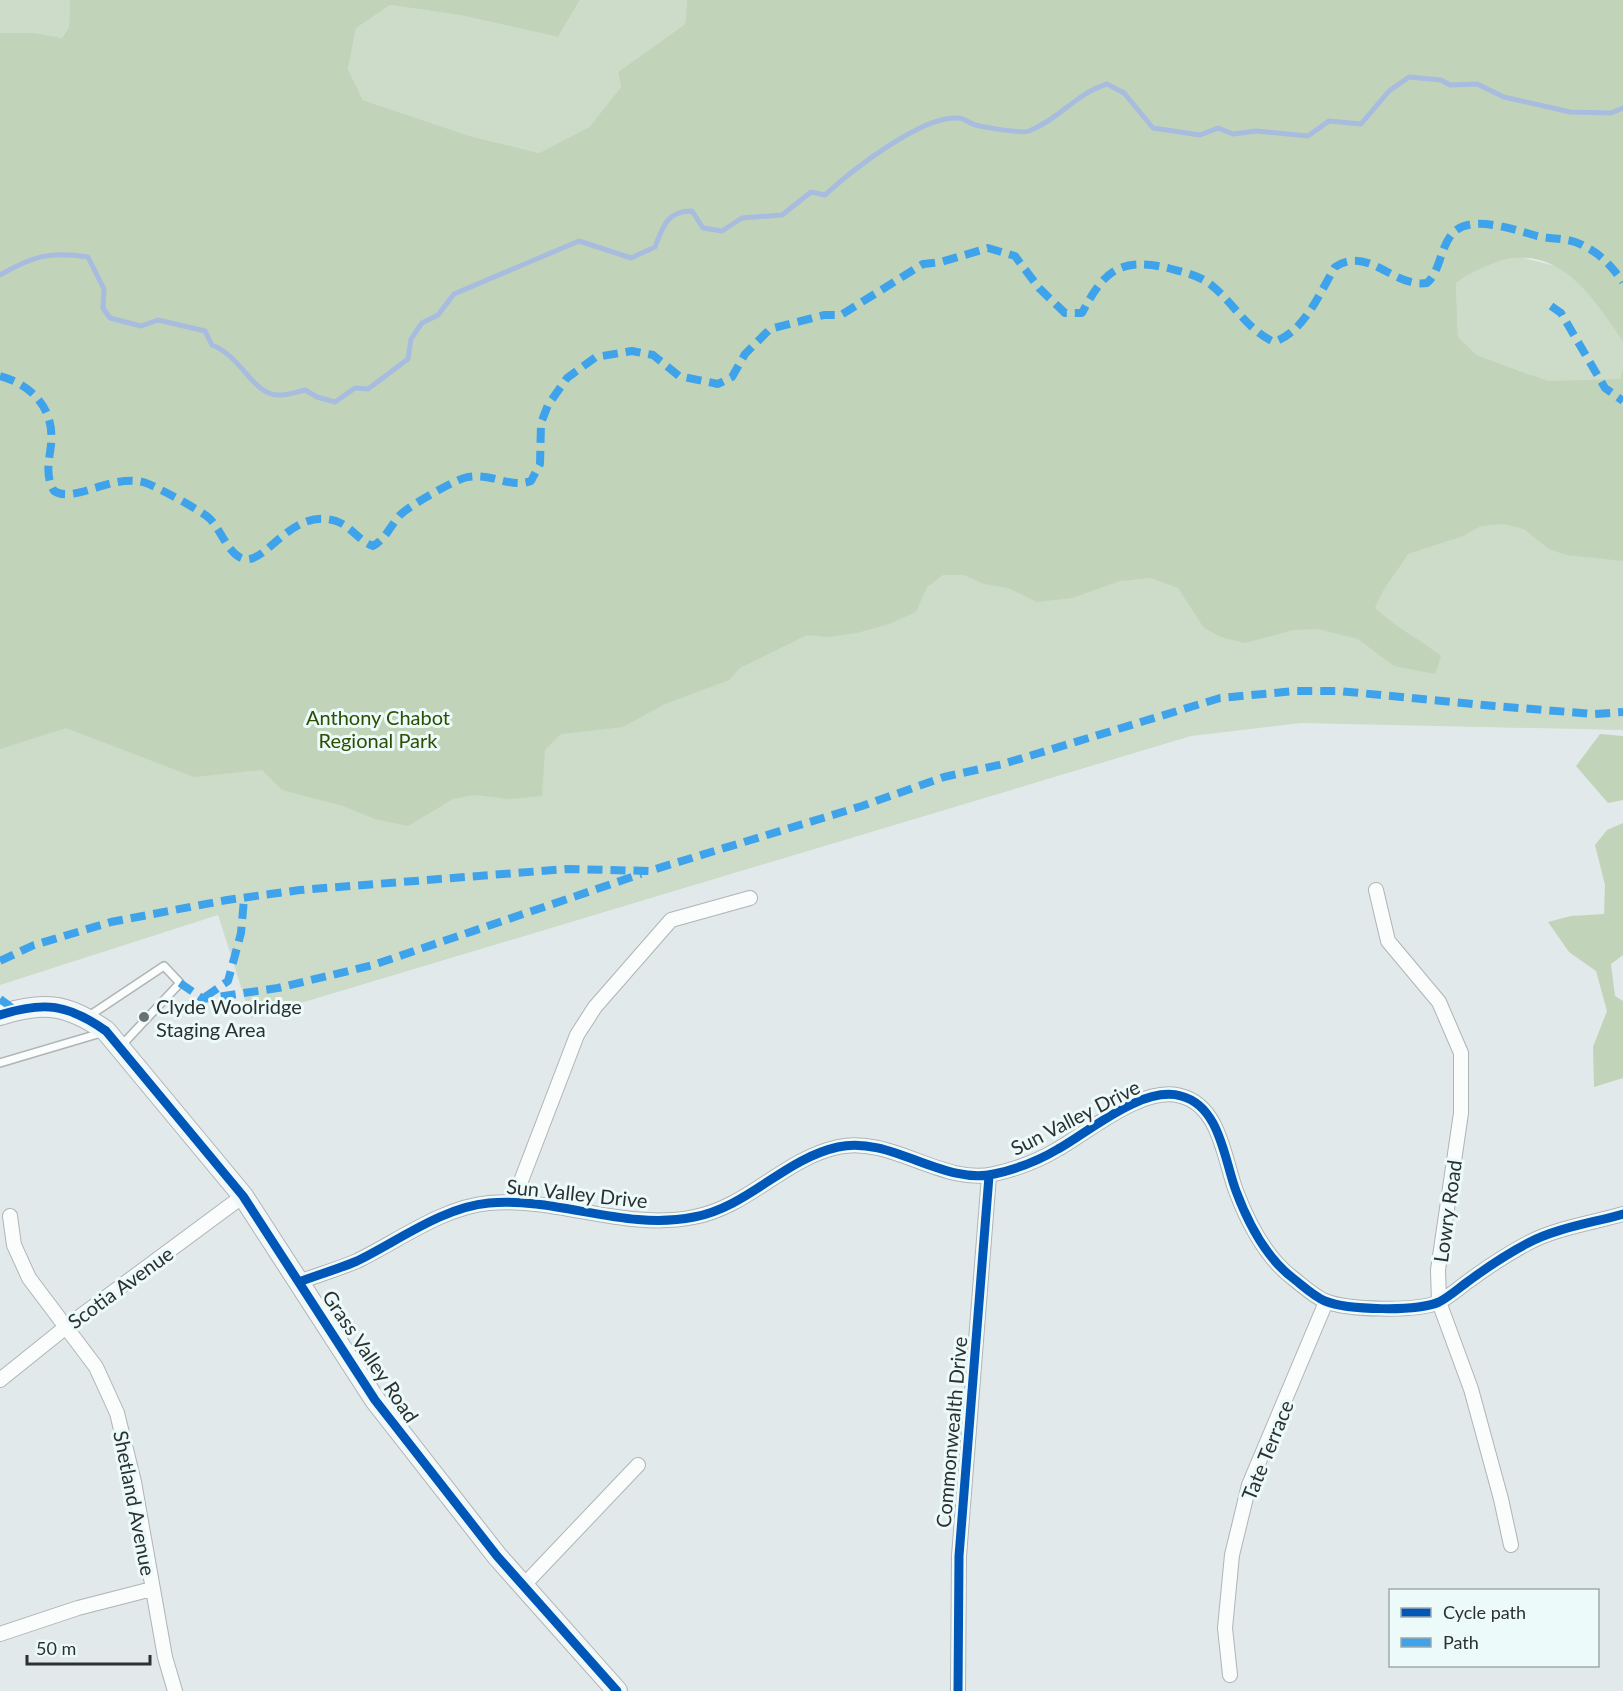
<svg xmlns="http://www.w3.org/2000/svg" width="1623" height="1691" font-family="Lato,sans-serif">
<rect width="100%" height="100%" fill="#e2e9ea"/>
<!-- green -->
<path fill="#cddbc9" d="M 0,0 L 70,0 L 69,27 L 62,38 L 36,33 L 0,33 Z
M 580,0 L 687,0 L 685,24 L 618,72 L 621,87 L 589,127 L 539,153 L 470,136 L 363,100 L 348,69 L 356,27 L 390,5 L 459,15 L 558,37 Z
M 1520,257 L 1559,267 L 1587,289 L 1604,313 L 1623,342 L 1623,368 L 1620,379 L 1623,398 L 1623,730 L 1301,723 L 1191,736 L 251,1018 L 218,915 L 0,985 L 0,524 L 1532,375 L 1477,355 L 1458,337 L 1456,283 L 1486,264 Z"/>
<!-- forest -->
<path fill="#c1d4b9" d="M 70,0 L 580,0 L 558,37 L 459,15 L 390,5 L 356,28 L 348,69 L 363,100 L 470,136 L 539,153 L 589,127 L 621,87 L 618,72 L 685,24 L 687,0 L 1623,0 L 1623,342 C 1578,272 1538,227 1456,283 L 1458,337 L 1477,355 L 1548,381 L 1620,379 L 1623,368 L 1623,561 L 1566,555 L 1549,549 L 1524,529 L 1504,524 L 1481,526 L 1463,536 L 1408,554 C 1397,572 1382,588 1375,608 C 1396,628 1420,639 1441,656 L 1435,674 L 1394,666 L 1358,639 L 1318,629 L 1293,630 L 1245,643 L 1221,637 L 1204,628 L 1178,588 L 1151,578 L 1120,581 L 1072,598 L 1037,602 L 1008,588 L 984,584 L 964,575 L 943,575 L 927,587 L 916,612 L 889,624 L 857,633 L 827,637 L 807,635 L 740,668 L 729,680 L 665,704 L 623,727 L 561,734 L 545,750 L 542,796 L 509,799 L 474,795 L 453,799 L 408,826 L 375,819 L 343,806 L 282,790 L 262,770 L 194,777 L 66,728 L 0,749 L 0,33 L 36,33 L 62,38 L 69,27 Z
M 1600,734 L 1623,736 L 1623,800 L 1608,803 L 1576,766 Z
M 1623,823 L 1623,955 L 1611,964 L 1615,996 L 1623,1001 L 1623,1078 L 1594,1087 L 1593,1047 L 1607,1011 L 1596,971 L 1569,952 L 1548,922 L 1571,916 L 1604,914 L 1605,885 L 1595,845 L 1607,830 Z"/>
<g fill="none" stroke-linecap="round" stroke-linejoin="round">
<!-- stream -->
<path stroke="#a8bcdf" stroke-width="5" d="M 0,275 C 33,256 50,251 88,257 L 104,289 L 103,308 L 110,318 L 141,326 L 158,320 L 205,331 L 212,345 C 241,356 252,393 277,395 C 285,396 296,392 305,390 L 317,397 L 335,402 L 355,388 L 368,389 L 408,359 L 411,339 L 422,323 L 438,315 L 454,294 L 579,241 L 631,258 L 655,247 C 663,226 667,211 692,211 L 703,228 L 722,231 L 742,218 L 782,215 L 811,192 L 825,195 C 851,171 922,115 958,118 C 964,118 969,123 975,125 C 984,127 1021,134 1029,131 C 1058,120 1077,93 1107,84 L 1124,93 L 1153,128 L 1200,135 L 1218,128 L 1233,134 L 1256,131 L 1308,136 L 1329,121 L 1361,124 L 1389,91 L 1409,77 L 1441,80 L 1450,85 L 1477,84 L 1504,97 L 1570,112 L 1611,113 L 1623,108"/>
<!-- service casing -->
<g stroke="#afb4b5" stroke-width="10">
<path id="service" d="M 89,1016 L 164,966 L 180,983 L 121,1046
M 0,1063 L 101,1033"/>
</g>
<!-- minor casing -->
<g stroke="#afb4b5" stroke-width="16">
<path id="minor" d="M 1376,890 L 1388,941 L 1439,1002 L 1461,1053 L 1461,1113 L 1438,1270 L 1439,1302 L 1471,1389 L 1501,1499 L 1511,1545
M 518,1201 L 521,1181 L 577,1035 L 595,1007 L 671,920 L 750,898
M 10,1216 L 14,1245 L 29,1278 L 96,1367 L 117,1413 L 134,1482 L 165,1657 L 175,1691
M 299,1282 C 318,1275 338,1269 357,1261 C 398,1241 443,1207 489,1203 C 558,1197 625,1231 694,1217 C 748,1207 784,1159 838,1147 C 890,1135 944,1186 994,1174 C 1017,1169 1038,1161 1058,1149 C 1090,1131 1143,1085 1181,1096 C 1220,1106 1224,1159 1236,1191 C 1248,1223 1266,1258 1294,1279 C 1303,1286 1315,1297 1325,1301 C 1347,1310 1416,1312 1439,1302 C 1449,1297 1460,1287 1470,1280 C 1489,1266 1507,1254 1528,1243 C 1556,1228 1592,1223 1623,1214
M 0,1380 L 66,1327 L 243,1196
M 524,1585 L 638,1465
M 0,1634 L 78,1608 L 152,1589
M 1230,1675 L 1225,1628 L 1232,1555 L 1249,1485 L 1326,1302
M 958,1691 L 959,1556 L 989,1176"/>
</g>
<!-- secondary casing -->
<g stroke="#afb4b5" stroke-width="22">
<path id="secondary" d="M 0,1015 C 44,1001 68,1004 106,1031 L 243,1196 L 375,1400 L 497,1556 L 617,1691"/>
</g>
<!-- service -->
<use href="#service" stroke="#fbfcfc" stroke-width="7"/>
<!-- minor -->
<use href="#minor" stroke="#fbfcfc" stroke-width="14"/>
<!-- secondary -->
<use href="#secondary" stroke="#f3f7f8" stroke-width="20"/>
<!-- quiet -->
<path stroke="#3ea3eb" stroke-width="8" stroke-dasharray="15 8" stroke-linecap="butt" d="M 1551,306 L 1561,313 L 1605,388 L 1623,401
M 0,376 C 33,385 55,410 51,445 C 49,461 45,476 54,491 C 75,504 114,472 146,483 C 157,487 200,510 209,518 C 221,529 228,555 244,559 C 267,564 291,507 336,521 C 351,526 359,541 373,546 C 386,539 390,526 400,515 C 409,506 451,482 464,478 C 490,471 509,489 531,481 L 540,464 L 541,423 L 548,405 L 567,378 L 596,357 L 632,351 L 653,355 L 679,376 L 718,384 L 732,377 L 745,354 L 770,329 L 824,315 L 841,315 L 923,264 L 941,262 L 988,248 L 1015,256 L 1039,288 L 1065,313 L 1082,313 C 1104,271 1119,257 1168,268 C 1183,272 1198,275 1210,284 C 1233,302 1247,330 1274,342 C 1305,331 1319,294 1335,267 C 1369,245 1393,288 1427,283 C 1441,271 1440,244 1455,231 C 1474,215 1516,230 1537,236 C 1554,240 1570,237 1586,247 C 1602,255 1612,267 1623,282
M 0,961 L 34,945 L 111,922 L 227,900 L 300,890 L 567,869 L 649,871 L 862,806 L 944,777 L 1003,764 L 1220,698 L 1295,691 L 1339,691 L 1494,706 L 1594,714 L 1623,712
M 180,983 L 203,999 L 278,988 L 373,965 L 641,874
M 205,997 L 228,981 L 241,933 L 244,899
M 0,999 L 15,1010"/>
<!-- cycleway casing -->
<g stroke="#edfafa" stroke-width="13">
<path id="cycleway" d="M 0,1015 C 44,1001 68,1004 106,1031 L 243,1196 L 375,1400 L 497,1556 L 617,1691
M 299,1282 C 318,1275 338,1269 357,1261 C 398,1241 443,1207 489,1203 C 558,1197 625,1231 694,1217 C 748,1207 784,1159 838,1147 C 890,1135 944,1186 994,1174 C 1017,1169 1038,1161 1058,1149 C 1090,1131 1143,1085 1181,1096 C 1220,1106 1224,1159 1236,1191 C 1248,1223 1266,1258 1294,1279 C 1303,1286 1315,1297 1325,1301 C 1347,1310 1416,1312 1439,1302 C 1449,1297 1460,1287 1470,1280 C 1489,1266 1507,1254 1528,1243 C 1556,1228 1592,1223 1623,1214
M 958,1691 L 959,1556 L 989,1176"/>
</g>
<!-- cycleway -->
<use href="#cycleway" stroke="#0057b8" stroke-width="9"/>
</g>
<!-- markers -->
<circle fill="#6b7171" stroke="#edfafa" stroke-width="2" cx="144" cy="1017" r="6"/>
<g text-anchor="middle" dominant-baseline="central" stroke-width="6" stroke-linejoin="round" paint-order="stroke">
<!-- park labels -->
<g font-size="20" fill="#2b4e01" stroke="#edfafa">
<text x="378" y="717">Anthony Chabot<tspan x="378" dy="23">Regional Park</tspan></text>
</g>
<!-- poi labels -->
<g font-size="20" fill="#2b3030" stroke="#edfafa" text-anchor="start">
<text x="156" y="1006">Clyde Woolridge<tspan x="156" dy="23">Staging Area</tspan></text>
</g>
<!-- street labels -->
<g font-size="20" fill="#2b3030" stroke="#edfafa">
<text transform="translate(1075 1117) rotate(-27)">Sun Valley Drive</text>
<text transform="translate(577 1193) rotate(6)">Sun Valley Drive</text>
<text transform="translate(1447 1211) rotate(-82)">Lowry Road</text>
<text transform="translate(120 1287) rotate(-36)">Scotia Avenue</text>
<text transform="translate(371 1356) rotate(56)">Grass Valley Road</text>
<text transform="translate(951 1432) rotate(-85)">Commonwealth Drive</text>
<text transform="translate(1267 1450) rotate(-68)">Tate Terrace</text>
<text transform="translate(135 1503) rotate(79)">Shetland Avenue</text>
</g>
</g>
<!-- legend -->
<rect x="1389" y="1589" width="210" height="78" fill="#edfafa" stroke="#9fa9a9" stroke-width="1.5"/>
<rect x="1401" y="1608" width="30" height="9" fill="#0057b8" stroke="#9fa9a9" stroke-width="1.5"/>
<text x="1443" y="1619" font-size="18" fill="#2b3030">Cycle path</text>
<rect x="1401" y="1638" width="30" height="9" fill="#3ea3eb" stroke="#9fa9a9" stroke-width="1.5"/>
<text x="1443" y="1649" font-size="18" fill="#2b3030">Path</text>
<!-- scale -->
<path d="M27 1655v9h123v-9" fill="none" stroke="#2b3030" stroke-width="3"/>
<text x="36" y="1655" font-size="18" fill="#2b3030" stroke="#edfafa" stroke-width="4.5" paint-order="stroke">50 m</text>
</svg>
